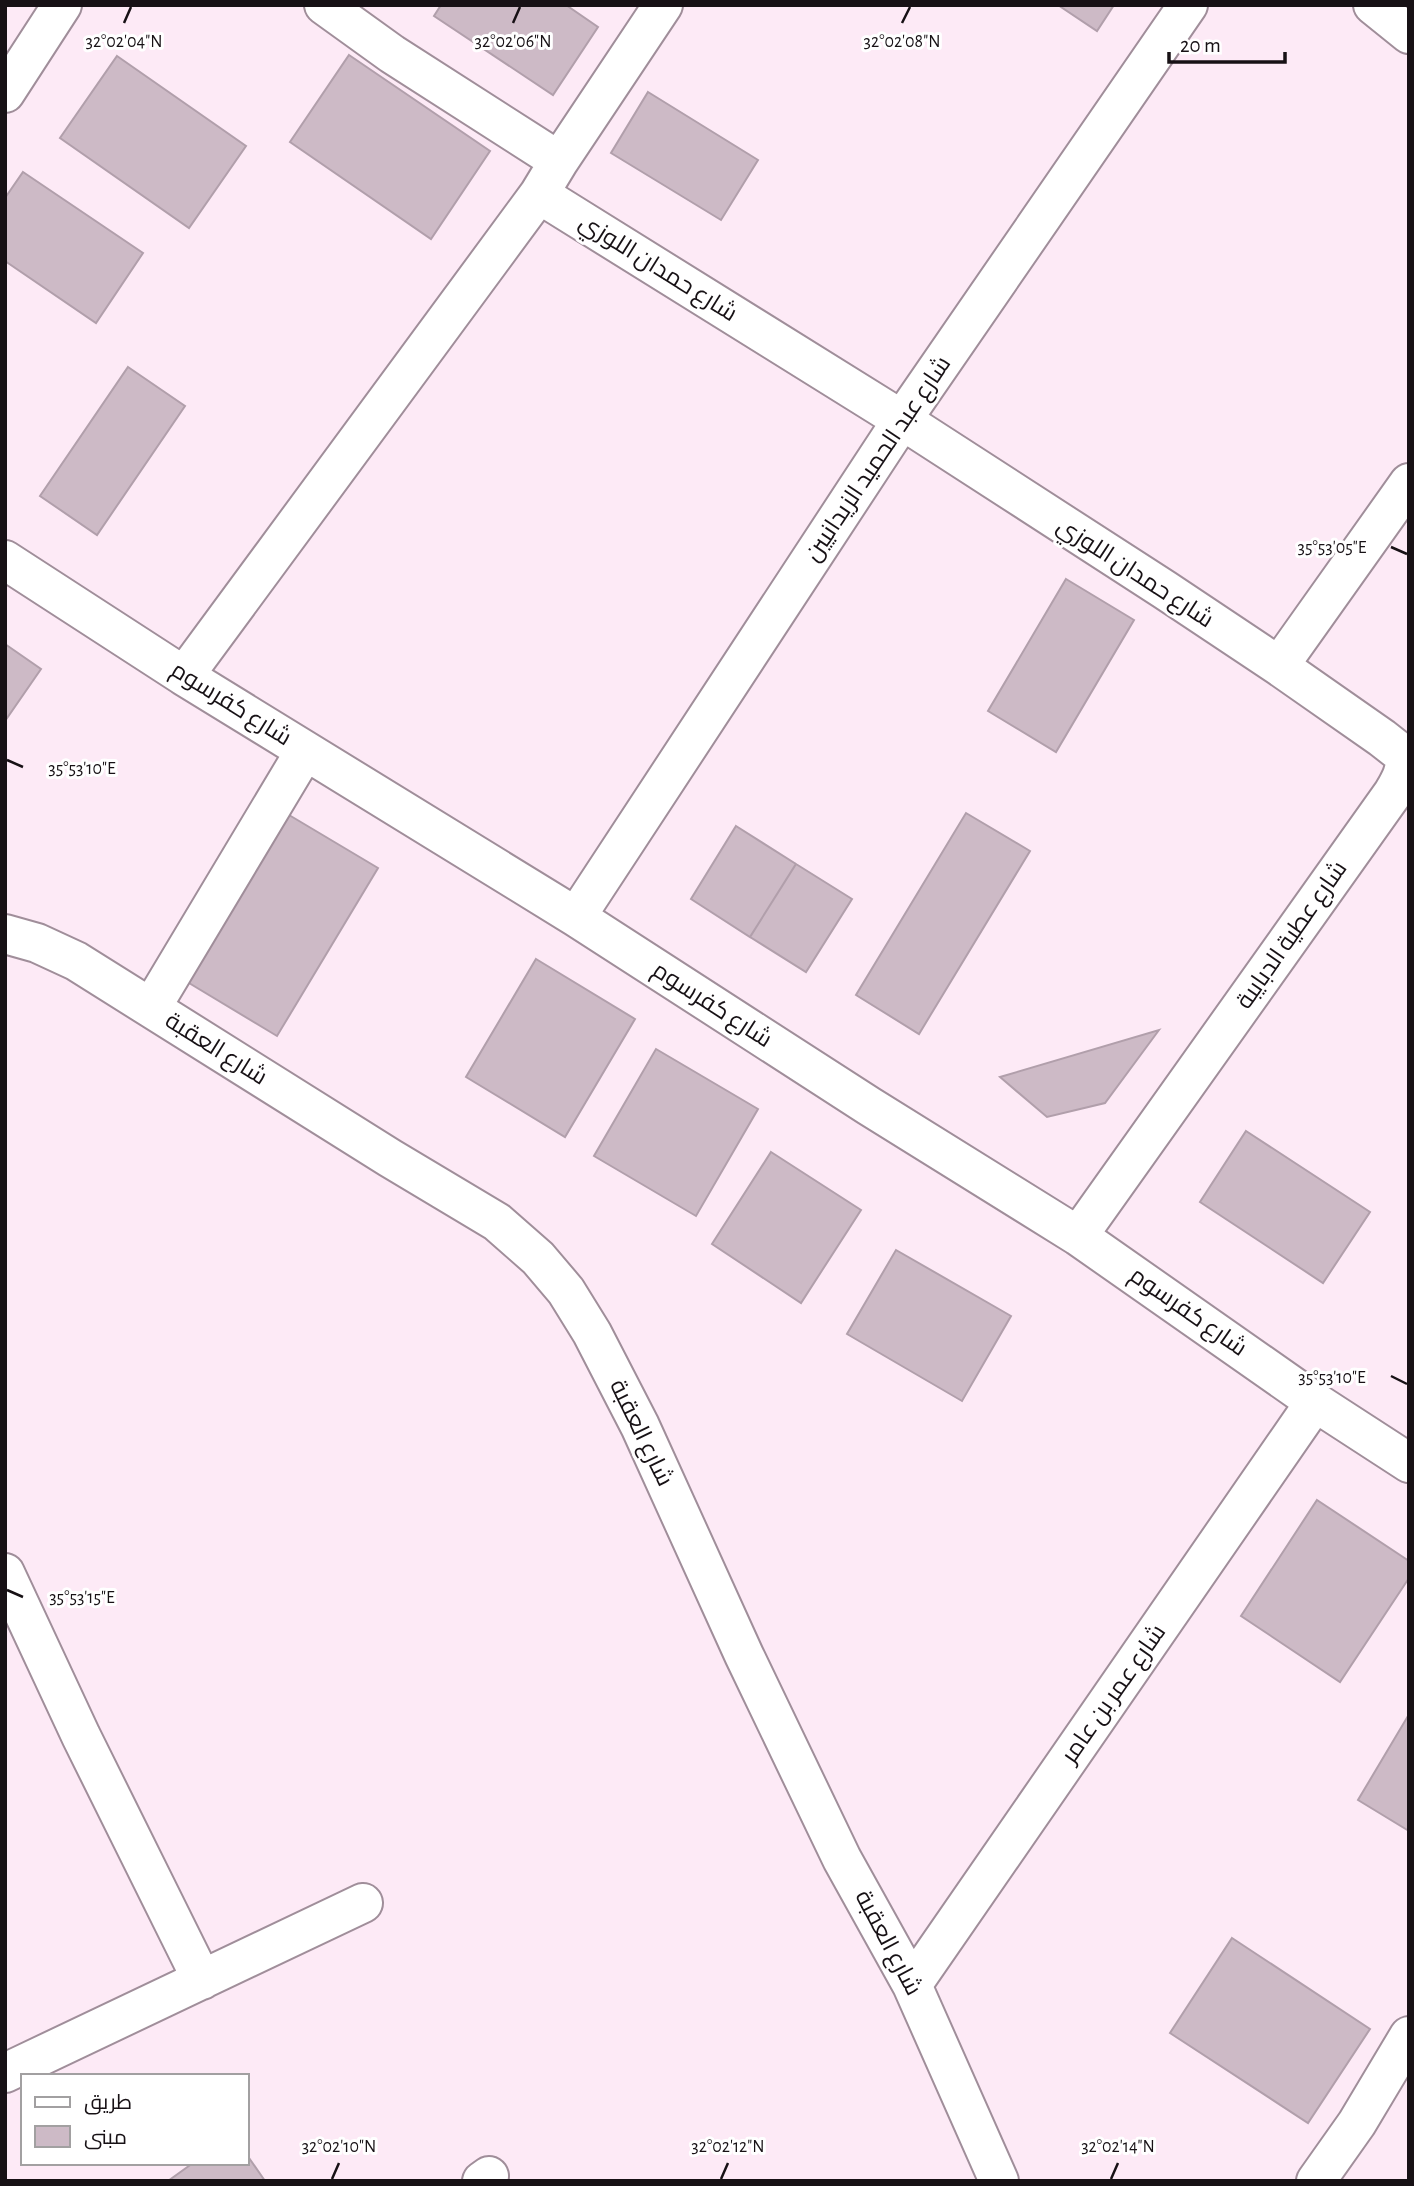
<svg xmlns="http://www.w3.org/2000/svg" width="1414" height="2186" font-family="'Alegreya Sans',Cairo,sans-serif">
<rect width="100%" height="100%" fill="#fdeaf6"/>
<!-- building -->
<path fill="#cdbac6" stroke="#b19fab" stroke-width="2" d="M 441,5 L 566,5 L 598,27 L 553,95 L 434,16 Z
M 1058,5 L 1114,5 L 1097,31 Z
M 349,55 L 490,151 L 431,239 L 290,142 Z
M 117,56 L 246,146 L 189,228 L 60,138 Z
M 648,92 L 758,160 L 721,220 L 611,153 Z
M 23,172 L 143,253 L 96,323 L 5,261 L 5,198 Z
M 128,367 L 185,406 L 97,535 L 40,496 Z
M 1066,579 L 1134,620 L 1056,752 L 988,711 Z
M 5,644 L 41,669 L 5,721 Z
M 284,812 L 378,868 L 277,1036 L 184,980 Z
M 966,813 L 1030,851 L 919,1034 L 856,995 Z
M 736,826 L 796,864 L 750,937 L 691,899 Z
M 796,864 L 852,899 L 806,972 L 750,937 Z
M 536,959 L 635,1019 L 565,1137 L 466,1077 Z
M 1159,1030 L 1105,1103 L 1047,1117 L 1000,1077 Z
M 656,1049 L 758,1109 L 696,1216 L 594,1156 Z
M 1246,1131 L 1370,1212 L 1323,1283 L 1200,1202 Z
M 771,1152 L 861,1210 L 801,1303 L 712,1244 Z
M 896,1250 L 1011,1316 L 962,1401 L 847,1334 Z
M 1317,1500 L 1409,1561 L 1409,1578 L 1340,1682 L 1241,1616 Z
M 1408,1716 L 1409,1716 L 1409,1831 L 1358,1800 Z
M 1232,1938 L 1370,2029 L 1308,2123 L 1170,2033 Z
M 247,2155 L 265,2181 L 168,2181 L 193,2163 L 247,2163 Z"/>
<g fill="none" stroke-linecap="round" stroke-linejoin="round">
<!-- minor casing -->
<g stroke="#a08e9a" stroke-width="42">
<path id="minor" d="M 324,5 L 392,54 L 559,161
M 5,93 L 62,5
M 539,194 L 902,420 L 1165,590 L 1279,666 L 1382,738 L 1405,756 C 1406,771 1400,781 1393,793 L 1078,1236
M 5,560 L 184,676 L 576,917 L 869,1106 L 1078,1236 L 1315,1402 L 1409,1463
M 1279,666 L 1409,483
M 184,676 L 539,194 L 559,161 L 663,5
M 576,917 L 902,420 L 1188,5
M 5,934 L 37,943 L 76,961 L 390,1158 L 497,1222 L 538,1258 L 566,1291 L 592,1333 L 640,1426 L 744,1655 L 842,1859 L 912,1985 L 999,2181
M 151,1008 L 305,751
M 5,1573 L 81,1736 L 202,1980
M 912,1985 L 1315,1402
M 5,2073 L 363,1903
M 482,2181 L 489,2176
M 1316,2181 L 1357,2123 L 1409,2036"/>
</g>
<!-- major casing -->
<g stroke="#a08e9a" stroke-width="42">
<path id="major" d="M 1373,5 L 1409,34"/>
</g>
<!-- minor -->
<use href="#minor" stroke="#fff" stroke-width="38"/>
<!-- major -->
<use href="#major" stroke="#fff" stroke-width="38"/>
</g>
<!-- ticks -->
<path fill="none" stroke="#171115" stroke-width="2.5" d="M 124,23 L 131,7M 513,23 L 520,7M 902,23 L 910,7M 1391,547 L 1407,554M 7,760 L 23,767M 1391,1376 L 1407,1384M 7,1590 L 23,1597M 332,2179 L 339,2163M 721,2179 L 728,2163M 1111,2179 L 1118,2163"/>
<g text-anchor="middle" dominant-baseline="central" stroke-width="6" stroke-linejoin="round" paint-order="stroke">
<!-- street labels -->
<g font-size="24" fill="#171115" stroke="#fff">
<text transform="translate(658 268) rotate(32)">شارع حمدان اللوزي</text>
<text transform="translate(878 459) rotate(-56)">شارع عبد الحميد الزيدانيين</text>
<text transform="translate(1135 573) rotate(33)">شارع حمدان اللوزي</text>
<text transform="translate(231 704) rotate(32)">شارع كفرسوم</text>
<text transform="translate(1292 935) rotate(-55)">شارع عطية الدبايبة</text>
<text transform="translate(712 1005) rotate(33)">شارع كفرسوم</text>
<text transform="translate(216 1049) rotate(32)">شارع العقبة</text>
<text transform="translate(1188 1312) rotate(35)">شارع كفرسوم</text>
<text transform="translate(641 1433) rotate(64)">شارع العقبة</text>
<text transform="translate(1114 1694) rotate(-55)">شارع عمر بن عامر</text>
<text transform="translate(888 1943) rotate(62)">شارع العقبة</text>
</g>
</g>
<g font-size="18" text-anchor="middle" fill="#171115" stroke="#fff" stroke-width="6" stroke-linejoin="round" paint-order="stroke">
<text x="124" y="47">32°02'04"N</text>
<text x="513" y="47">32°02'06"N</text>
<text x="902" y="47">32°02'08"N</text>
<text x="1332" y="553">35°53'05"E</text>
<text x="82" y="774">35°53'10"E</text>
<text x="1332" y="1383">35°53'10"E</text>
<text x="82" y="1603">35°53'15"E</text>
<text x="339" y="2152">32°02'10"N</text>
<text x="728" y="2152">32°02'12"N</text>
<text x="1118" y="2152">32°02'14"N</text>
</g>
<!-- border -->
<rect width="1414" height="2186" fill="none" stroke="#171115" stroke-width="14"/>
<!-- legend -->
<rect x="21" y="2074" width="228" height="91" fill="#ffffff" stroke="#a2a0a1" stroke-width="2"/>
<rect x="35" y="2097" width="35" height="10" fill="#ffffff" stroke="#a2a0a1" stroke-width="2"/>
<text x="84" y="2109" font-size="21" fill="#171115">طريق</text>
<rect x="35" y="2126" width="35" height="21" fill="#cdbac6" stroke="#a2a0a1" stroke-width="2"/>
<text x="84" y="2144" font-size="21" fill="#171115">مبنى</text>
<!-- scale -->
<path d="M1169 52v10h116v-10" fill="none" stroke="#171115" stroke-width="3.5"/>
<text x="1180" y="52" font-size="21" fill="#171115" stroke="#ffffff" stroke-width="5" paint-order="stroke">20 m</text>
</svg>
